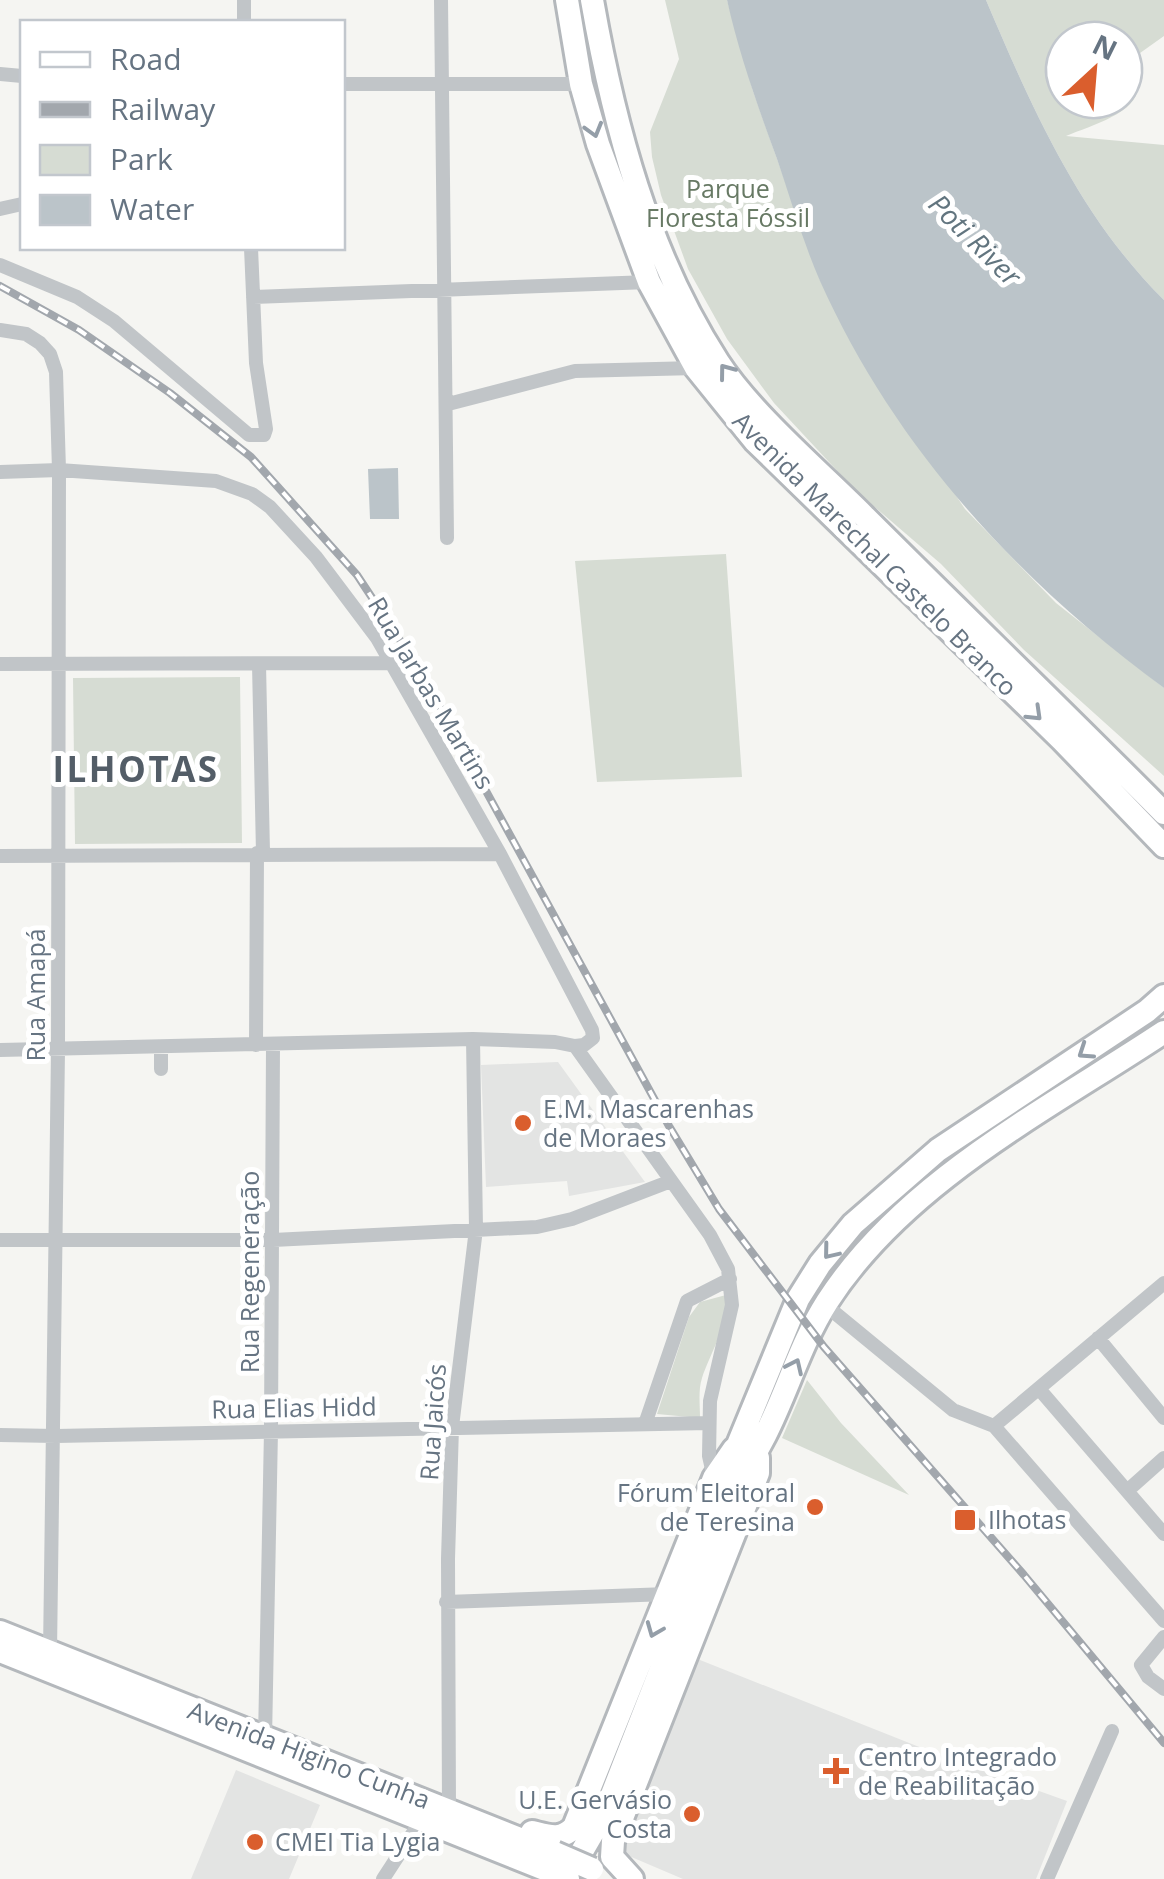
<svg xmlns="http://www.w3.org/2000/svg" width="1164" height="1879" font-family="'Open Sans',sans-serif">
<rect width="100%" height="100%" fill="#f5f5f2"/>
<!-- built -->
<path fill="#e3e4e3" d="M558 1062 645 1182 569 1196 567 1181 486 1187 481 1065Z
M695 1658 947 1758 1067 1801 1036 1879H683L622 1853 621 1846Z
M236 1770 320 1805 289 1879H191Z"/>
<!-- green -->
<path fill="#d6dcd3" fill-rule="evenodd" d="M665 0H727L753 91 820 280 849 337 965 509 1056 603 1164 688V776L1024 650 941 564 855 490 774 403 727 339 688 269 661 195 652 157 650 132 679 59Z
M986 0H1164V36L1126 63C1164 106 1099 122 1066 136L1164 145V300C1079 216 1032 108 986 0ZM1064 40H1124V100H1064Z
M726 554 742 777 597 782 575 561Z
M240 677 242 843 75 844 73 678Z
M726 1295C729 1325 711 1351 702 1378 698 1390 700 1405 700 1418L657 1414 689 1317 700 1302Z
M807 1380 841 1423 909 1495 782 1438Z"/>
<!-- water -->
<path fill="#bbc4c9" d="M727 0H986C1032 108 1079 216 1164 300V688C1018 581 895 448 820 281 803 242 791 200 777 159 758 107 739 54 727 0Z
M398 468 399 519H370L368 469Z"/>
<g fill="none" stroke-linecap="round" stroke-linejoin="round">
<!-- primary casing -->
<g stroke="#b4b8bc" stroke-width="28">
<path id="primary" d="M567 0 581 84 598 144 649 282 696 368 755 441 1062 740 1164 846
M592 0C614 125 648 254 718 362 751 413 819 471 863 515 963 615 1065 713 1164 813
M733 1484C778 1433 790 1360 827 1302 904 1182 1048 1109 1164 1032
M0 1632 555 1853
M0 1651 547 1870
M532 1832C549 1836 561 1841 574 1827L714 1478 734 1449
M566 1879 606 1810 733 1485 737 1447 798 1299 820 1264 853 1224 938 1150 1147 1011 1164 996
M632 1879 612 1857 613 1841 758 1473V1458"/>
</g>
<!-- minor -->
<path stroke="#c1c5c8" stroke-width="14" d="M244 0V22
M441 0 447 538
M0 74 22 76
M342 84H581
M0 209 22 204
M0 265 77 297 114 321 249 435H264L266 429 256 363 251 248
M253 297 649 282
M0 330 26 334 40 343 50 354 56 372 59 470 58 1050 50 1652
M446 399 452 403 575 371 696 368
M0 472 59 470 216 481 252 494 270 507 316 557 377 638 500 854 592 1030 593 1038 584 1045 575 1046
M0 664 389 663
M259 664 263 853
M0 856 500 854
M256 1045 257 853
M0 1050 473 1039 555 1042 575 1046 710 1235 728 1269 732 1305 710 1401 709 1456 714 1478
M161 1069V1047
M0 1240H273L537 1227 572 1219 671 1181
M835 1313 953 1410 994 1426 1164 1621
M1098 1338 1164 1418
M1040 1390 1164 1534
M645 1424 687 1301 730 1279
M994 1426 1164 1283
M0 1435 56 1436 709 1423
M1127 1491 1164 1458
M446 1602 668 1594
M1164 1637 1141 1665 1148 1677 1164 1689
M265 1739 271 1430 273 1045
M449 1811 448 1559 452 1427 476 1229 473 1039
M383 1879 422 1819
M1047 1879 1112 1731"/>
<!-- primary -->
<use href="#primary" stroke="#fff" stroke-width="22"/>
<!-- rail casing -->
<g stroke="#a2a7ad" stroke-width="8">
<path id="rail" d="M0 286 79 330 170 393 251 457 357 575 421 672 669 1126 719 1209 824 1347 1024 1575 1164 1743"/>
</g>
<!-- rail -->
<use href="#rail" stroke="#fff" stroke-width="4" stroke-dasharray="11" stroke-linecap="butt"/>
<!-- primary-bridge casing -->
<g stroke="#b4b8bc" stroke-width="28" stroke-linecap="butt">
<path id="primary-bridge" d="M555 1853 592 1869
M547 1870 568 1879"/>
</g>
<!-- primary-bridge -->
<use href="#primary-bridge" stroke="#fff" stroke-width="22"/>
</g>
<!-- one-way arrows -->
<defs><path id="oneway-chevron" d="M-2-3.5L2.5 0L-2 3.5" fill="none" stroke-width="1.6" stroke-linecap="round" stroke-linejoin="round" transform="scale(2.5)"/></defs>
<g stroke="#949ea8">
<use href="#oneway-chevron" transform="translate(594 130) rotate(74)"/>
<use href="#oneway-chevron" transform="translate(726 371) rotate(-127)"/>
<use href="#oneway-chevron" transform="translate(1035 714) rotate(44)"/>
<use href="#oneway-chevron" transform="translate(1085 1052) rotate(146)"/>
<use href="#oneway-chevron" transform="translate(830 1252) rotate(129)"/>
<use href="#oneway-chevron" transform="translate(795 1366) rotate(-65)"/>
<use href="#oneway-chevron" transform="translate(654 1630) rotate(112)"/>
</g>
<!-- markers -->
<g fill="#da5e2d" stroke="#fff" stroke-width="4">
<circle cx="523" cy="1123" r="10"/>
<circle cx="815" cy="1507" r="10"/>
<rect x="953" y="1508" width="24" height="24" rx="5"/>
<path d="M831 1756h10v10h10v10h-10v10h-10v-10h-10v-10h10z"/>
<circle cx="692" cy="1814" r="10"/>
<circle cx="255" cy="1842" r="10"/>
</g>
<g text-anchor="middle" stroke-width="10" stroke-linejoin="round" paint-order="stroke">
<!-- park labels -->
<g font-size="25" fill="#677964" stroke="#fff">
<text x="728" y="198">Parque<tspan x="728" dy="29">Floresta Fóssil</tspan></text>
</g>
<!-- street labels -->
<g font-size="25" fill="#667482" stroke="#fff">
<text transform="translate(875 554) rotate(45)" y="9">Avenida Marechal Castelo Branco</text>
<text transform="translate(431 693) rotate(59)" y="9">Rua Jarbas Martins</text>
<text transform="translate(36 995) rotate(-90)" y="9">Rua Amapá</text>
<text transform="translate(250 1272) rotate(-90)" y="9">Rua Regeneração</text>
<text transform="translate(294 1408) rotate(-1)" y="9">Rua Elias Hidd</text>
<text transform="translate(433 1422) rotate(-86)" y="9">Rua Jaicós</text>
<text transform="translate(309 1755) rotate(21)" y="9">Avenida Higino Cunha</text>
</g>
<!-- poi labels -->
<g font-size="25" fill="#667482" stroke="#fff" text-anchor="start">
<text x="543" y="1118">E.M. Mascarenhas<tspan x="543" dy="29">de Moraes</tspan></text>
<text x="795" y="1502" text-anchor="end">Fórum Eleitoral<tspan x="795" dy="29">de Teresina</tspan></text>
<text x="988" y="1529">Ilhotas</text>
<text x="858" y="1766">Centro Integrado<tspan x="858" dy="29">de Reabilitação</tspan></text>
<text x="672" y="1809" text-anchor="end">U.E. Gervásio<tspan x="672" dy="29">Costa</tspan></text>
<text x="275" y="1851">CMEI Tia Lygia</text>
</g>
<!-- water labels -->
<g font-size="28" font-style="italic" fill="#62757f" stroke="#fff">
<text transform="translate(975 240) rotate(45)" y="10">Poti River</text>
</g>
<!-- district labels -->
<g font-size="35" font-weight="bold" letter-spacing="2.5" fill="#535d67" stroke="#fff">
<text x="136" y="782">ILHOTAS</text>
</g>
</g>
<!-- legend -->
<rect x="20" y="20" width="325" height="230" fill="#ffffff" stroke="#c2c7cd" stroke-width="2.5"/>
<rect x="40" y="52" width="50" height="15" fill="#ffffff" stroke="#c2c7cd" stroke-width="2.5"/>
<text x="110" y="70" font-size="30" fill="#667482">Road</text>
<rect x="40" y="102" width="50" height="15" fill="#a2a7ad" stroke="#c2c7cd" stroke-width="2.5"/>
<text x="110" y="120" font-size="30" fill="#667482">Railway</text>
<rect x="40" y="145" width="50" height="30" fill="#d6dcd3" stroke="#c2c7cd" stroke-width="2.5"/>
<text x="110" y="170" font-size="30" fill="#667482">Park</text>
<rect x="40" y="195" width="50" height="30" fill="#bbc4c9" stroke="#c2c7cd" stroke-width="2.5"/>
<text x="110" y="220" font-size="30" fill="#667482">Water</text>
<!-- north arrow -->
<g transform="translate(1094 70) rotate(26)"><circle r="48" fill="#ffffff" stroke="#c2c7cd" stroke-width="2.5"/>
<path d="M0-8L18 38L0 25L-18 38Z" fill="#da5e2d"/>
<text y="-15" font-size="28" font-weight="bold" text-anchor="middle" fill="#667482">N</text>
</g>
</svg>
